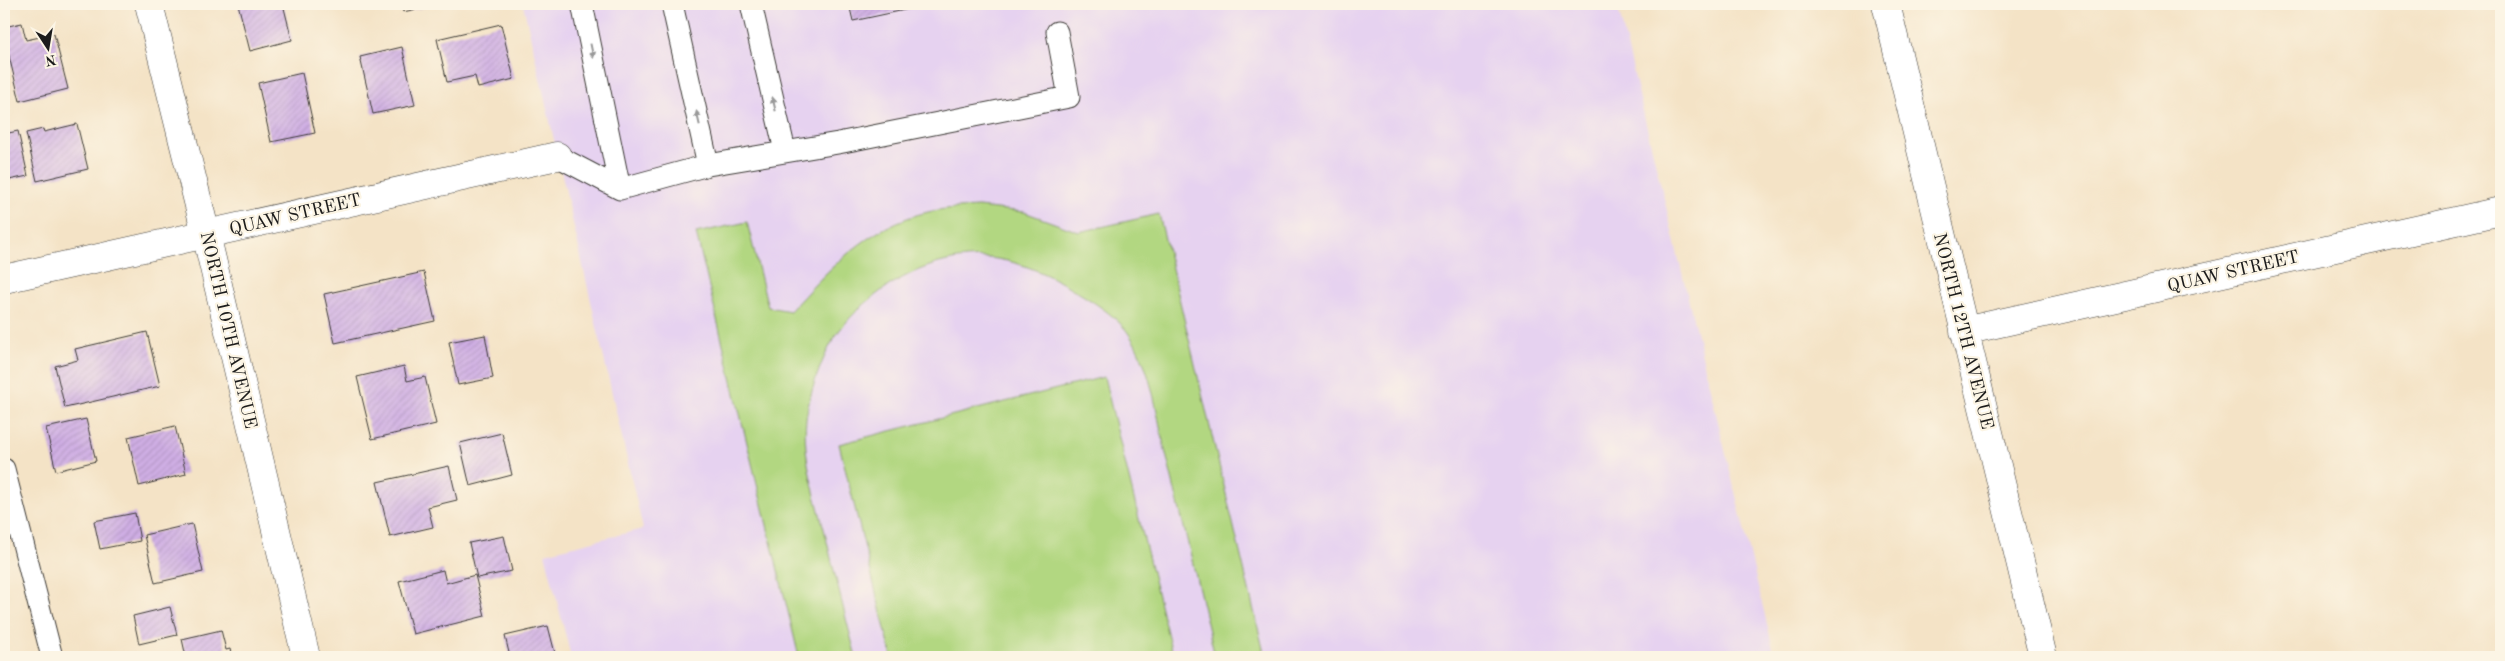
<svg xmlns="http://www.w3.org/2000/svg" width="2505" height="661" font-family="'Old Standard TT',serif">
<defs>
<pattern id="building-hatch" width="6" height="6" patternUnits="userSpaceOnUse" patternTransform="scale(1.25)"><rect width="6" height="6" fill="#cfaee4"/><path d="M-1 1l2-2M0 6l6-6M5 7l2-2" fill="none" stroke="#b195c3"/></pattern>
</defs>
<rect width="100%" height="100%" fill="#fcf5e5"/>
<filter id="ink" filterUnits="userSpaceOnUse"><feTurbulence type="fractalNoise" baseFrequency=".02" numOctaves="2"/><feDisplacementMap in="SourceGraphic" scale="10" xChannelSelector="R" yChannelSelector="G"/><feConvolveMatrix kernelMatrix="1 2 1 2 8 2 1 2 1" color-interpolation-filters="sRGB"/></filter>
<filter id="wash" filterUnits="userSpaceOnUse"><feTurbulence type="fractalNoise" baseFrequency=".0096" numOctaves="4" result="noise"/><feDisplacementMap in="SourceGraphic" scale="20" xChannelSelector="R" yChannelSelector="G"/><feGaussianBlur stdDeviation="1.12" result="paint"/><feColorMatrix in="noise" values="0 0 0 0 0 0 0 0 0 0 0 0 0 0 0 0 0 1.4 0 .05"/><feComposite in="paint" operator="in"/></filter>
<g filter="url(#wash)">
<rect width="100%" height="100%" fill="#f4e3c6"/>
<!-- built -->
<path fill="#e6d2f0" d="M523 4H1617L1775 657H571L545 553 643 529Z"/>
<!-- pitch -->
<path fill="#b2d781" stroke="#677a4e" d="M978 207 1024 212 1079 232 1159 214 1265 657H1215C1199 588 1182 519 1165 450 1156 411 1151 363 1126 330 1113 314 1095 303 1079 293 1052 276 1021 261 989 258 935 253 877 285 843 326 825 347 809 392 806 420 802 456 815 494 824 529 834 572 845 615 856 657H799L696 233 747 222 768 307 790 311C829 269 869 225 928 212 944 208 961 208 978 207Z
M1104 377 1173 657H892L839 444Z"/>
<g id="blocks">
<!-- building -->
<path fill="url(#building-hatch)" d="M238 4H283L292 40 250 51Z
M401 4H435V5L403 12Z
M849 4H928V5L853 21Z
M22 23 26 40 54 34 68 89 20 101 7 48 4 49V27Z
M501 24 514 79 478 88 475 76 447 82 437 39Z
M402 47 415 105 373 114 360 57Z
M302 73 315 133 271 142 258 83Z
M77 124 88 169 37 181 26 133 43 129 44 132Z
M18 131 28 176 4 181V134Z
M424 272 435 321 335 343 324 294Z
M147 332 160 386 65 408 55 366 78 360 75 349Z
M485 335 493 378 458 385 449 342Z
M404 366 407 381 425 377 436 424 372 439 357 377Z
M86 419 96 461 56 471 46 428Z
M175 426 186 474 139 486 128 437Z
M502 433 512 475 470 486 460 443Z
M449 466 457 500 428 507 433 527 390 537 377 482Z
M135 513 140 541 100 549 94 521Z
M192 524 203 572 155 583 144 535Z
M504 536 512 571 477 578 469 543Z
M443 570 446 583 475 575 485 616 413 634 399 581Z
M170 607 177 635 139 644 133 616Z
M548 626 556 657H510L505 636Z
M221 630 226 650 230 649 232 657H186L182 639Z"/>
</g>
</g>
<g filter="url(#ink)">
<use href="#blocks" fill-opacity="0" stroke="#3c3a36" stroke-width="1"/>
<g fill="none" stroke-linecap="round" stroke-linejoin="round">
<!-- service casing -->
<g stroke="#3c3a36" stroke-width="23">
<path id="service" d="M582 4 620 189
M672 4 708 165
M751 4 785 151
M557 156 620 189 708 165 838 143 1069 97 1057 32
M4 469 52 657"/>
</g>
<!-- minor casing -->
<g stroke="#3c3a36" stroke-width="29">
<path id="minor" d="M149 4 206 234 306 657
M1886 4 2043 657
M4 279 557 156
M1964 331 2501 211"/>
</g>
<!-- service -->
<use href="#service" stroke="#fff" stroke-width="21"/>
<!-- minor -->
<use href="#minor" stroke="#fff" stroke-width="28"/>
</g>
<!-- one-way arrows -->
<defs><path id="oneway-solid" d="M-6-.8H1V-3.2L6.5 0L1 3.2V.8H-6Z" transform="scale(1.25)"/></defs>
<g fill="#999">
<use href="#oneway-solid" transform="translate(592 51) rotate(78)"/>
<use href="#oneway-solid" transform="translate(774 104) rotate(-103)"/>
<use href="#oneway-solid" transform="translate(698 118) rotate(-103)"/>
</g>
</g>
<g text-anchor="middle" stroke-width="4.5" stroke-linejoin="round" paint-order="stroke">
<!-- street labels -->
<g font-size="18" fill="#1c1c1c" stroke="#fcf5e5">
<text transform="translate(295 214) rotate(-13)" y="6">QUAW STREET</text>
<text transform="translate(2233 271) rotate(-13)" y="6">QUAW STREET</text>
<text transform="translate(229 330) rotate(77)" y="6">NORTH 10TH AVENUE</text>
<text transform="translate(1964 331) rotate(76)" y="6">NORTH 12TH AVENUE</text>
</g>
</g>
<!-- margin -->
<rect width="2505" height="661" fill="none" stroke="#fcf5e5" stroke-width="20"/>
<!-- north arrow -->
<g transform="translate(48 48) rotate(168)" stroke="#fcf5e5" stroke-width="4" paint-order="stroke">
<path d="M0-4L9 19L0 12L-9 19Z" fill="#1c1c1c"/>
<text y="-8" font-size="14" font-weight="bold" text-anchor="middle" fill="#1c1c1c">N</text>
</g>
</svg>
